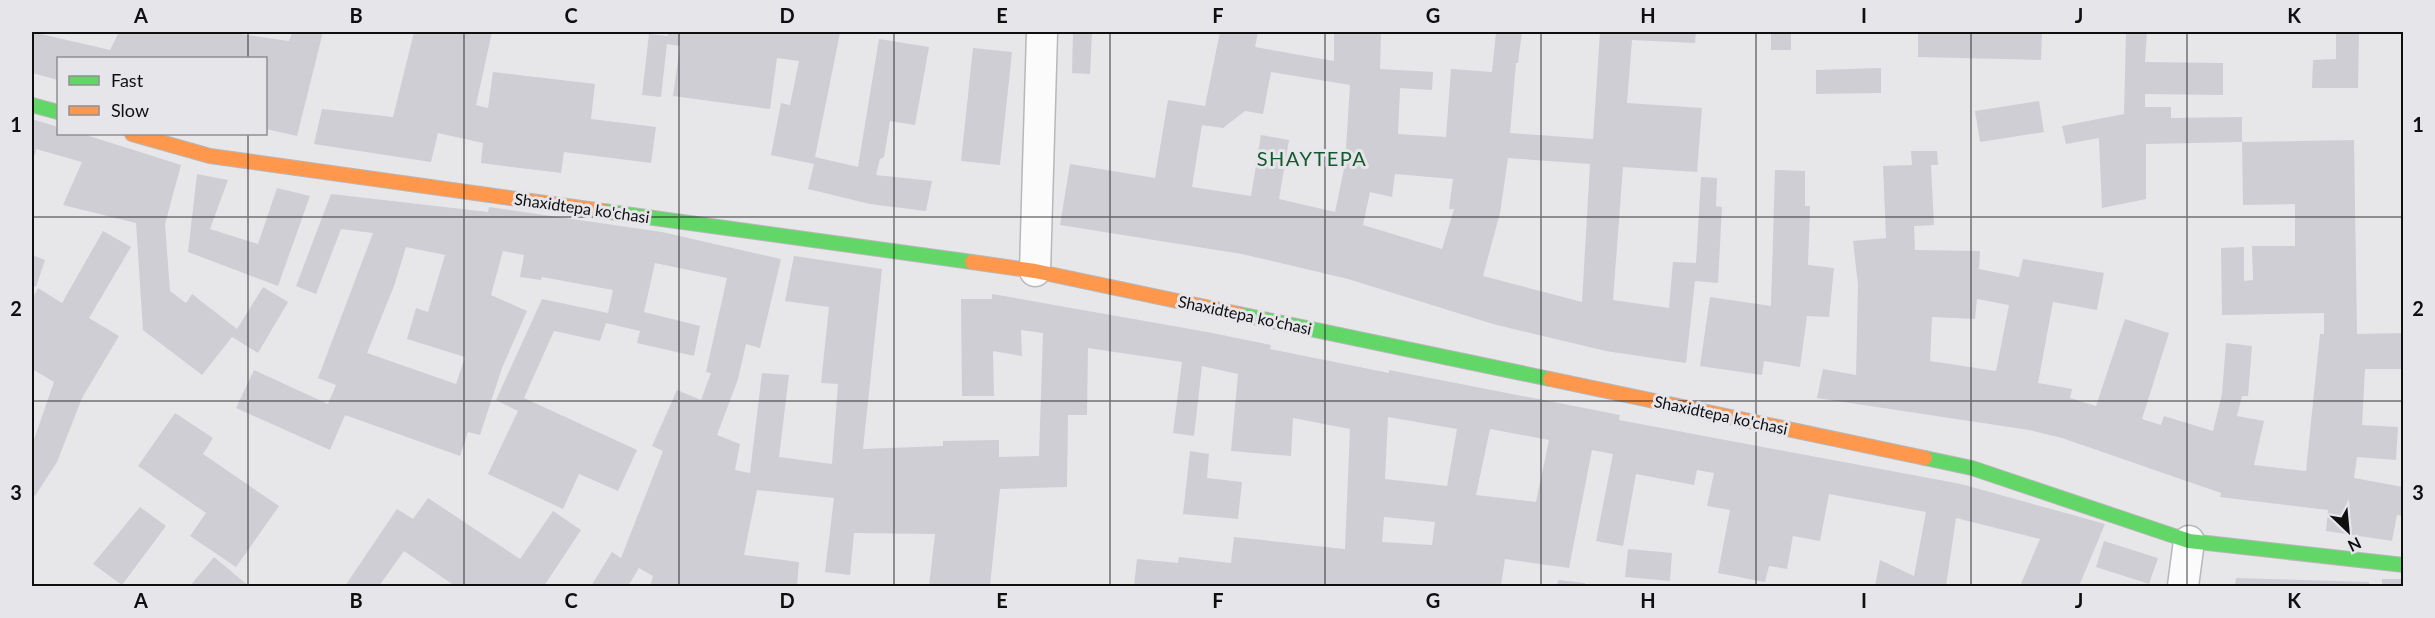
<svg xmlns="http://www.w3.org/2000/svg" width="2435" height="618" font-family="Lato,sans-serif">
<rect width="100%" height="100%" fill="#e7e6e9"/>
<!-- building -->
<path fill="#d0ced5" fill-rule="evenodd" d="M32 32 110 50 119 32H226L289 41 292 32H323L297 136 266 129V58H58V80L32 73Z
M414 32H492L476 105 488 108 493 72 595 84 591 119 656 127 651 163 564 152 561 173 481 163 483 143 438 133 431 162 314 144 322 109 393 117Z
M668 32 840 33 815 157 858 167 879 39 929 47 915 125 890 121 884 157 880 159 876 175 932 181 926 211 870 204 808 189 814 164 771 155 781 103 790 105 799 61 777 58 770 109 673 96 680 46 667 44 661 97 642 95 649 34 668 36Z
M1073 32H1092L1090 74 1072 73Z
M1220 32H1258L1255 47 1334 61V32H1381L1380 69 1433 72 1432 90 1400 88 1398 134 1446 137 1451 69 1492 72 1496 32H1522L1518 63H1516L1510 133 1593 139 1600 32H1696L1695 43 1632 40 1627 103 1702 108 1697 172 1623 167 1613 300 1669 308 1673 262 1696 263 1701 177 1717 178 1716 206 1722 207 1718 283 1695 281 1686 363 1606 351 1493 324 1348 279 1242 254 1060 225 1070 164 1155 178 1168 100 1205 106ZM1271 72 1350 85 1345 164 1335 212 1279 199 1289 140 1261 135 1251 196 1192 187 1202 125 1223 128 1245 111 1263 114ZM1508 158 1590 164 1582 302 1483 276 1500 213ZM1395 174 1453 179 1449 209H1454L1442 249 1363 225 1370 192 1392 197Z
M1771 32H1791V50H1771Z
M1918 32H2042L2041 60 1918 57Z
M2126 32H2147L2145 62 2223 63V95L2145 94V107H2171V118L2242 117V142L2146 144V199L2102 208 2099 138 2066 144 2062 126 2124 114Z
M2336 32H2359L2358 88H2312L2313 60 2336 59Z
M973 48 1012 52 1000 165 961 161Z
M1881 68V93L1816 94V70Z
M2039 101 2044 132 1980 142 1975 111Z
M32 119 58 127V134H83L181 165 165 224 170 291 186 303 192 294 237 329 263 287 288 302 258 353 232 337 202 375 143 330 136 223 63 205 82 162 36 149 35 155 32 154Z
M2354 140 2357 334 2403 333V369H2365L2362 425 2398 427 2396 460 2357 457 2354 478 2403 487V516L2397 515 2392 541 2326 531 2328 510 2220 497 2221 493 2062 438 2029 430 1817 398 1823 369 1856 375 1858 285 1853 241 1886 238 1883 166 1912 165 1911 151H1937L1938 165H1931L1934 225 1914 226 1915 250 1980 251 1979 269 2019 277 2023 259 2104 273 2097 310 2053 302 2038 383 2072 389 2070 398 2096 406 2125 319 2169 333 2142 419 2161 425 2164 416 2213 431 2222 394 2226 343 2252 346 2248 396H2242L2237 416 2264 421 2254 465 2306 471 2320 334H2324V313L2222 315 2221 248 2244 247V281L2253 280 2252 246H2295V204L2243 205 2242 142ZM1977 299 2009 305 1996 371 1930 361 1932 317 1975 319Z
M1775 170 1805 171V206H1810L1808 265 1834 268 1829 317 1807 316 1800 367 1764 361 1762 375 1700 366 1710 297 1771 306Z
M197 174 228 180 210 229 258 244 277 188 310 196 278 286 188 252Z
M331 194 488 212 489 207 662 232 781 259 760 348 746 344 738 379 717 435 740 444 735 470 750 473 762 373 789 375 779 457 832 464 838 384 821 383 829 307 785 301 794 256 882 269 863 449 943 446V441L999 440V457L1039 456 1043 333 1021 330 1022 356 993 351 994 396H962L961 299H992V294L1207 332 1271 345 1270 349 1389 373V370L1620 415 1619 420 1961 484 2105 524 2079 586H2020L2040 539 1956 518 1946 586H1875L1880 560 1914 576 1926 512 1829 494 1820 541 1793 536 1787 569 1769 566 1765 582 1718 573 1730 510 1707 506 1714 473 1697 470 1694 485 1636 474 1623 546 1596 541 1613 454 1592 450 1569 568 1505 559 1501 585 1491 584V586H1134L1137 559 1178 563 1179 557 1231 563 1234 537 1345 549 1350 429 1293 418 1291 456 1231 451 1238 374 1202 366 1194 436 1173 433 1182 362 1088 348 1087 415H1068L1067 487 1000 489 990 586H929L935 534 854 533 850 575 825 572 834 498 757 490 744 555 799 562 797 586H650L653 576 639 568 628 586H591L612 552 621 558 663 451 652 446 677 390 701 400 711 373 706 372 727 278 655 263 644 312 700 326 694 356 637 343 640 331 606 323 600 341 554 331 524 398 637 450 618 491 579 474 563 509 488 474 518 411 496 400 542 299 608 313 613 290 542 277 541 280 520 277 524 255 503 251 491 295 527 311 502 368 480 435 468 432 460 456 345 415 330 450 236 408 254 370 328 404 336 385 318 378 373 233 341 229 316 294 296 286ZM406 247 445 255 428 312 416 308 407 339 465 357 456 384 367 353 394 286ZM1388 417 1457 429 1447 486 1385 479ZM1490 429 1549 440 1536 502 1476 495ZM1384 517 1435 522 1432 545 1382 542Z
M103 231 131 247 89 318 119 336 82 398 57 462 35 496 32 494V445L54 382 32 369V299L38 288 62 303Z
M32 255 45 260 36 287 32 285Z
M175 413 213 438 203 454 279 506 236 567 190 536 206 513 138 466Z
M1190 451 1209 454 1207 478 1242 482 1238 519 1183 514Z
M428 498 520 559 553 511 581 530 544 586H455L404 551 379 586H345L397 509 413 519Z
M140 507 166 526 122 585 93 564Z
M2104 541 2158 558 2149 584 2096 567Z
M1628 549 1672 553 1670 581 1625 577Z
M214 557 244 582 250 586H190Z
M2236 578 2369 582V586H2235Z
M2382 579H2403V586H2382Z
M1558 580 1585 583V586H1557Z"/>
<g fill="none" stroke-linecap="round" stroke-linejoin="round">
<!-- street casing -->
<g stroke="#b8b7b9" stroke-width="33">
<path id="street" d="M1035 271 1042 32
M2183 586 2189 541"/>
</g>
<!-- fast casing -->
<g stroke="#b8b7b9" stroke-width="16">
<path id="fast" d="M32 105 58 112
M603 211 972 262
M1239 314 1550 379
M1925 458 1972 468 2189 541 2404 565"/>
</g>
<!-- slow casing -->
<g stroke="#b8b7b9" stroke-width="16">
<path id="slow" d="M132 134 210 156 603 211
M972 262 1035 271 1239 314
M1550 379 1925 458"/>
</g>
<!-- street -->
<use href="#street" stroke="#fbfbfc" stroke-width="30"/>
<!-- fast -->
<use href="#fast" stroke="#63d668" stroke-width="14"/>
<!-- slow -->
<use href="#slow" stroke="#ff974d" stroke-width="14"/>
</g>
<!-- grid -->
<path fill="none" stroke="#0f0f10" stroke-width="1.5" stroke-opacity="0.55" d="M248 32V58M464 32V586M679 32V586M894 32V586M1110 32V586M1325 32V586M1541 32V586M1756 32V586M1971 32V586M2187 32V586M248 134V586M32 217H2404M32 401H2404"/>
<g text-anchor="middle" stroke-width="6" stroke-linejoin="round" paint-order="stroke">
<!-- street labels -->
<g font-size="16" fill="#0f0f10" stroke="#e6e5ea">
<text transform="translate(582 208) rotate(8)" y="6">Shaxidtepa ko'chasi</text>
<text transform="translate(1245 315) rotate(12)" y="6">Shaxidtepa ko'chasi</text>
<text transform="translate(1721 415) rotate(12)" y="6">Shaxidtepa ko'chasi</text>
</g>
<!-- quarter labels -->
<g font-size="20" letter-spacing="1.5" fill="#135a2e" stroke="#e6e5ea">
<text x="1312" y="166">SHAYTEPA</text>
</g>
</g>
<!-- border -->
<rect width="2435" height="618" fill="none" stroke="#e6e5ea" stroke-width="66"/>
<!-- legend -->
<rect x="57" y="57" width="210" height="78" fill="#e6e5ea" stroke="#908f93" stroke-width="1.5"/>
<rect x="69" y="76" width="30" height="9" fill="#63d668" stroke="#908f93" stroke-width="1.5"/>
<text x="111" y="87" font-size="18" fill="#0f0f10">Fast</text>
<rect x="69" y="106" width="30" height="9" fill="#ff974d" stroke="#908f93" stroke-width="1.5"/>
<text x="111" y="117" font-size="18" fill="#0f0f10">Slow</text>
<!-- north arrow -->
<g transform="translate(2348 531) rotate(154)" stroke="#e6e5ea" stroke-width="4.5" paint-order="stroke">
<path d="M0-4.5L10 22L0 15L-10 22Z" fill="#0f0f10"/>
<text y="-9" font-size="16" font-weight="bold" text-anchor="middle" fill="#0f0f10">N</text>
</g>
<rect x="33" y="33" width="2369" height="552" fill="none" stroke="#0f0f10" stroke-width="2"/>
<g font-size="20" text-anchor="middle" font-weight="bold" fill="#0f0f10">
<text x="141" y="23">A</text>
<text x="356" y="23">B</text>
<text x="571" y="23">C</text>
<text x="787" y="23">D</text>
<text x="1002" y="23">E</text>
<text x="1218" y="23">F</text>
<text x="1433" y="23">G</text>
<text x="1648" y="23">H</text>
<text x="1864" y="23">I</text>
<text x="2079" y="23">J</text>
<text x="2294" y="23">K</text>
<text x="16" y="132">1</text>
<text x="2418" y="132">1</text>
<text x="16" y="316">2</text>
<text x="2418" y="316">2</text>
<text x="16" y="500">3</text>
<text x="2418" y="500">3</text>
<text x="141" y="608">A</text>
<text x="356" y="608">B</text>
<text x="571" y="608">C</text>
<text x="787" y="608">D</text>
<text x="1002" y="608">E</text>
<text x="1218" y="608">F</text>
<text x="1433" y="608">G</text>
<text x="1648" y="608">H</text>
<text x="1864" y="608">I</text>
<text x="2079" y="608">J</text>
<text x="2294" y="608">K</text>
</g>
</svg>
